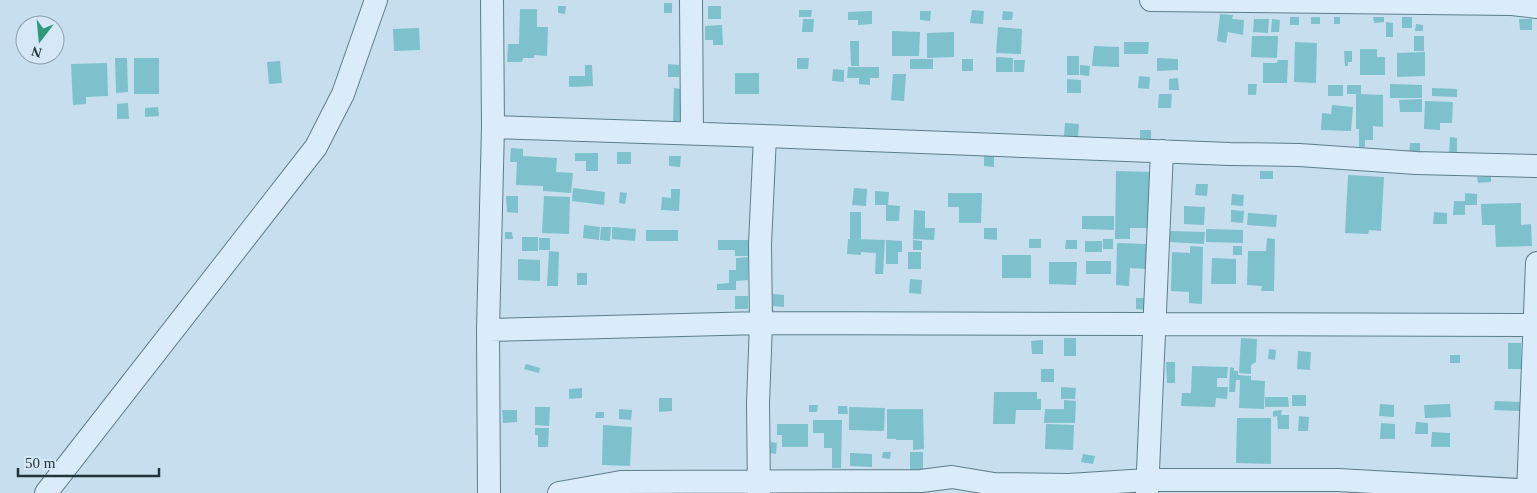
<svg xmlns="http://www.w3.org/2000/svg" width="1537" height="493" font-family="Georgia,serif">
<rect width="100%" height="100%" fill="#c7deee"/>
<!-- building -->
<path fill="#7dc1cc" d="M664 3H672V13H664Z
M558 6H566L565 14 558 13Z
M708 6H721V19H708Z
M520 9H537V27H548L547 56 534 55V58H523L522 62H507L508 44H519Z
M799 10H812L811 17H799Z
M972 10 984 11 983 24 970 23Z
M872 11V24L858 25V20H848V12Z
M920 11H931L930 21 920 20Z
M1003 11 1013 12 1012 20H1002Z
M1220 14 1233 15 1232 19 1244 20 1243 35 1228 32 1226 43 1217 41Z
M1290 17H1299V25H1290Z
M1311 17H1320V24H1311Z
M1334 17H1340V24H1334Z
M1373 17H1384V22L1374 23Z
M1402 17H1412V28H1402Z
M803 19H814L813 32H802Z
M1254 19H1269L1268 33 1253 32Z
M1272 19 1280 20 1279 32H1271Z
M1519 19H1532V30H1520Z
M1386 22 1393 23V37H1386Z
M1416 24 1423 25V31H1415Z
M722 25 723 45H713V40H705V26Z
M998 27 1022 29 1021 54 996 53Z
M419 28 420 50 394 51 393 29Z
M892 31 920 32 919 56H892Z
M954 32V57L927 58V33Z
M1252 36H1278L1277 58 1251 57Z
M1414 36H1424V51H1414Z
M850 41H859V66H851Z
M1124 42H1149L1148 54H1124Z
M1295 42 1317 43 1316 83 1294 82Z
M1094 46 1119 47V67L1092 66Z
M1360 49H1377V57H1385V75H1360Z
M1344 51H1352V62H1348V66H1345Z
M1425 52V76L1397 77V53Z
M1067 56H1079V75H1067Z
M996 57 1013 58V72H996Z
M115 58H127L128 92 116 93Z
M134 58H159V94H134Z
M797 58H809L808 69H797Z
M1157 58 1178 59V70L1157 71Z
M910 59H933V69H910Z
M962 59H973V71H962Z
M1014 60H1025L1024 72H1014Z
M1278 60H1288L1287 83H1263V63H1277Z
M280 61 282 83 269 84 267 62Z
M107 63 108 96 86 97V104L73 105 71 64Z
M668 64 679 65V77H668Z
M585 65H592L593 86 569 87V76H585Z
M1080 65 1090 66 1089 76 1080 75Z
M848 67H879V78H870V85L859 84V78H847Z
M833 69 844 70V82L832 81Z
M735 73H759V94H735Z
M893 74H906L904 101 891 100Z
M1139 76 1150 77 1149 89 1138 88Z
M1178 78 1179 90H1169V79Z
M1067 79 1081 80V93H1067Z
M1248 84H1257L1256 95H1248Z
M1390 84 1422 85V98H1390Z
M1328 85H1343V96H1328Z
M1347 85H1361V94L1383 95V127L1373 126V140H1365V147H1359V129H1356V94H1347Z
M674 88 681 89 680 123H673Z
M1432 88 1457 89V97L1432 96Z
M1159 94H1172L1171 108H1158Z
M1422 99V112H1400L1399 100Z
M1425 101 1453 102 1452 123H1440V130L1424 129Z
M128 103 129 119H117V104Z
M1332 105 1353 107 1351 131 1321 130 1322 113 1331 114Z
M158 107 159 116 145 117V108Z
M1065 123 1079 124 1078 137 1064 136Z
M1140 130H1151V142H1140Z
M1450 137 1457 138V154H1449Z
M1410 143H1420V156L1409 155Z
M511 148 523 149V156L557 158 556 172 573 173 571 193 543 191V186L516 185 517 162H510Z
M617 152H631V164H617Z
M575 153H598V171H586V161H575Z
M669 156H681L680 167 669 166Z
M984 156H994V167L984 166Z
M1116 171 1152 172 1151 228H1130V239H1115Z
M1260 171H1273V179H1260Z
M1348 175 1384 177 1381 231 1369 230 1368 234 1345 233Z
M1477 177H1491V182L1478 183Z
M1196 184H1208L1207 196 1195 195Z
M573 188 605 192 604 205 572 201Z
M854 188 867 189 866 206 852 205Z
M671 189H680L679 211 661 210 662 197 671 198Z
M875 191 889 192 888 205 900 206 899 221H886V205H875Z
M620 192 627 193 625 204 619 203Z
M948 193H982L981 223H959V207H948Z
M1465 193 1477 194V205H1465V215H1453L1454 201H1465Z
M1232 194 1244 195 1243 206 1231 205Z
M506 196H518V213L507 212Z
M544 196 570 197 569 234 542 233Z
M1521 203V225L1531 224 1532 246 1496 247 1495 225H1482L1481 204Z
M1184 206 1205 207 1204 225 1184 224Z
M914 210 925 211V228H935L934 240 913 239Z
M1231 210 1244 211 1243 223 1231 222Z
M850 212H861V239H854L885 240 883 274H875L876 253 861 252V255L847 254 848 239H850Z
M1434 212 1447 213V224H1433Z
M1248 213 1277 215 1276 227 1247 225Z
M1082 216H1114V230L1082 229Z
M584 225 600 227 599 240 583 238Z
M601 227H611L610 241 600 240Z
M612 227 636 229 635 241 612 239Z
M984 228H997V240L984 239Z
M1206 229 1243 230V243L1206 242Z
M646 230H678V241H646Z
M1169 231 1205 232 1204 244 1169 242Z
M505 232H512L513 239H505Z
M522 237H538V251H522Z
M539 238H550V250H539Z
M1267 238 1275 239 1274 291H1261L1262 286 1247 285 1248 251H1266Z
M1029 239H1041V248H1029Z
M1103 239H1113V249H1103Z
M718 240H749V256H735V250H718Z
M886 240 902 241V252H898V264H886Z
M913 240 922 241V250H913Z
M1066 240H1077V249H1065Z
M1085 241H1102V252H1085Z
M1117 243 1147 244 1146 269 1130 268 1129 286 1116 285Z
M1190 246 1203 247 1202 304 1189 303V292L1171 291 1172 252 1190 253Z
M1233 246H1242V255H1233Z
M549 251 559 252 558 286H547Z
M908 252H921V269H908Z
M1002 255H1031V278H1002Z
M748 257V280L736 281V290H717V284L729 283V270H736V258Z
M1212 258 1236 259V284H1211Z
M518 259 540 260V281L518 280Z
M1086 261H1111V274H1086Z
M1049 262H1077L1076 285 1049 284Z
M577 273H587V285H577Z
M910 279 922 280 921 294 909 293Z
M773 294 784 295V307L773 306Z
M735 296H748V309H735Z
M1136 298H1148V310L1136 309Z
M1064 338H1076V356H1064Z
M1241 338 1257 339 1256 362 1251 365V374L1239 373Z
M1043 340V354H1032L1031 341Z
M1508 343H1521V369H1508Z
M1269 349 1276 350 1275 360 1268 359Z
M1298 351 1311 352 1310 370 1297 369Z
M1450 355H1460V363H1450Z
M1166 362H1175V383H1167Z
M526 364 540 368 539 373 524 369Z
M1192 366 1228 367 1227 378H1217V387H1228L1227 399 1216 398 1215 407 1181 406 1182 393H1191Z
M1230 367 1234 368V371H1238V375L1251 376V380L1265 381 1264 409 1239 408 1240 380H1236L1235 392H1229Z
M1041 369H1054V382H1041Z
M1061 387 1076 388 1075 399H1061Z
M582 388V398L569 399V389Z
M994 392H1037V399H1041V410H999H1016L1015 424H993Z
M1292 395H1306V406H1292Z
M1265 397H1288L1289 407H1265Z
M659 398H672V411L659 412Z
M1064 400 1076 401 1075 423H1044L1045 409H1064Z
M1495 401 1520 402V411L1494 410Z
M1380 404 1394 405V417L1379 416Z
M1450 404 1451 417 1425 418 1424 405Z
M809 405H818L817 412H809Z
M838 406H847L848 414H838Z
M535 407H550L549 426 535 425Z
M849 407 885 408 884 431 849 430Z
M619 409 632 410 631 420 619 419Z
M887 409H923L924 449 913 450V440H896V439H887Z
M502 410H517V422L503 423Z
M1282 410 1281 415H1289V429H1278L1277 416 1273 417V411Z
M596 412H604V418H595Z
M1299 416 1309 417 1308 431H1298Z
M1237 418H1271V464L1236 463Z
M813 420H842L841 468H832V448H824V433H813Z
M1416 422 1428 423V434H1415Z
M1381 423 1395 424V439H1380Z
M777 424H808V447H782V435H777Z
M1046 424 1074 425 1073 450 1045 449Z
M603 425 632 427 630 466 602 465Z
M535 428H549L548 447H538V435H535Z
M1432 432 1450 433V447H1431Z
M771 442 777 443 776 454 770 453Z
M883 452H891L890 459 882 458Z
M910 452H923V476H910Z
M850 453 872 454V467L850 466Z
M1083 454 1095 456 1093 464 1081 462Z"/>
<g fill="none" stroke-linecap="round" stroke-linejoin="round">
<!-- street casing -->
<g stroke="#5c7e8a" stroke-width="24">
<path id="street" d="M691 0 692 133
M1151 0 1512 4 1537 7
M493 127 765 136 1230 154 1299 155 1416 163 1537 166
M488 330 761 323 1537 325
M46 493 316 147 343 94 376 0
M489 493 488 330 493 127 492 0
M559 493 621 482 921 481 952 477 994 484 1069 485 1147 480H1338L1537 491
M759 493 758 403 761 323 760 244 765 136
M1147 493 1162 151
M1528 493 1537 263"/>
</g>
<!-- street -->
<use href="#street" stroke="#daecf9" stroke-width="22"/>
</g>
<!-- north arrow -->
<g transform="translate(40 40) rotate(196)"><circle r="24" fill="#d6e8f6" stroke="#8da0ab"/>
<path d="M0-4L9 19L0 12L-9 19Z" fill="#2c997a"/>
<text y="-8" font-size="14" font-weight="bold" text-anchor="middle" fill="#20353a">N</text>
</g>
<!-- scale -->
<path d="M18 468v8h141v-8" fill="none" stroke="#20353a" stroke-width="2.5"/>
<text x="25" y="468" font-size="15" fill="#20353a" stroke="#d6e8f6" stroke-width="4" paint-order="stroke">50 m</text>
</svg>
